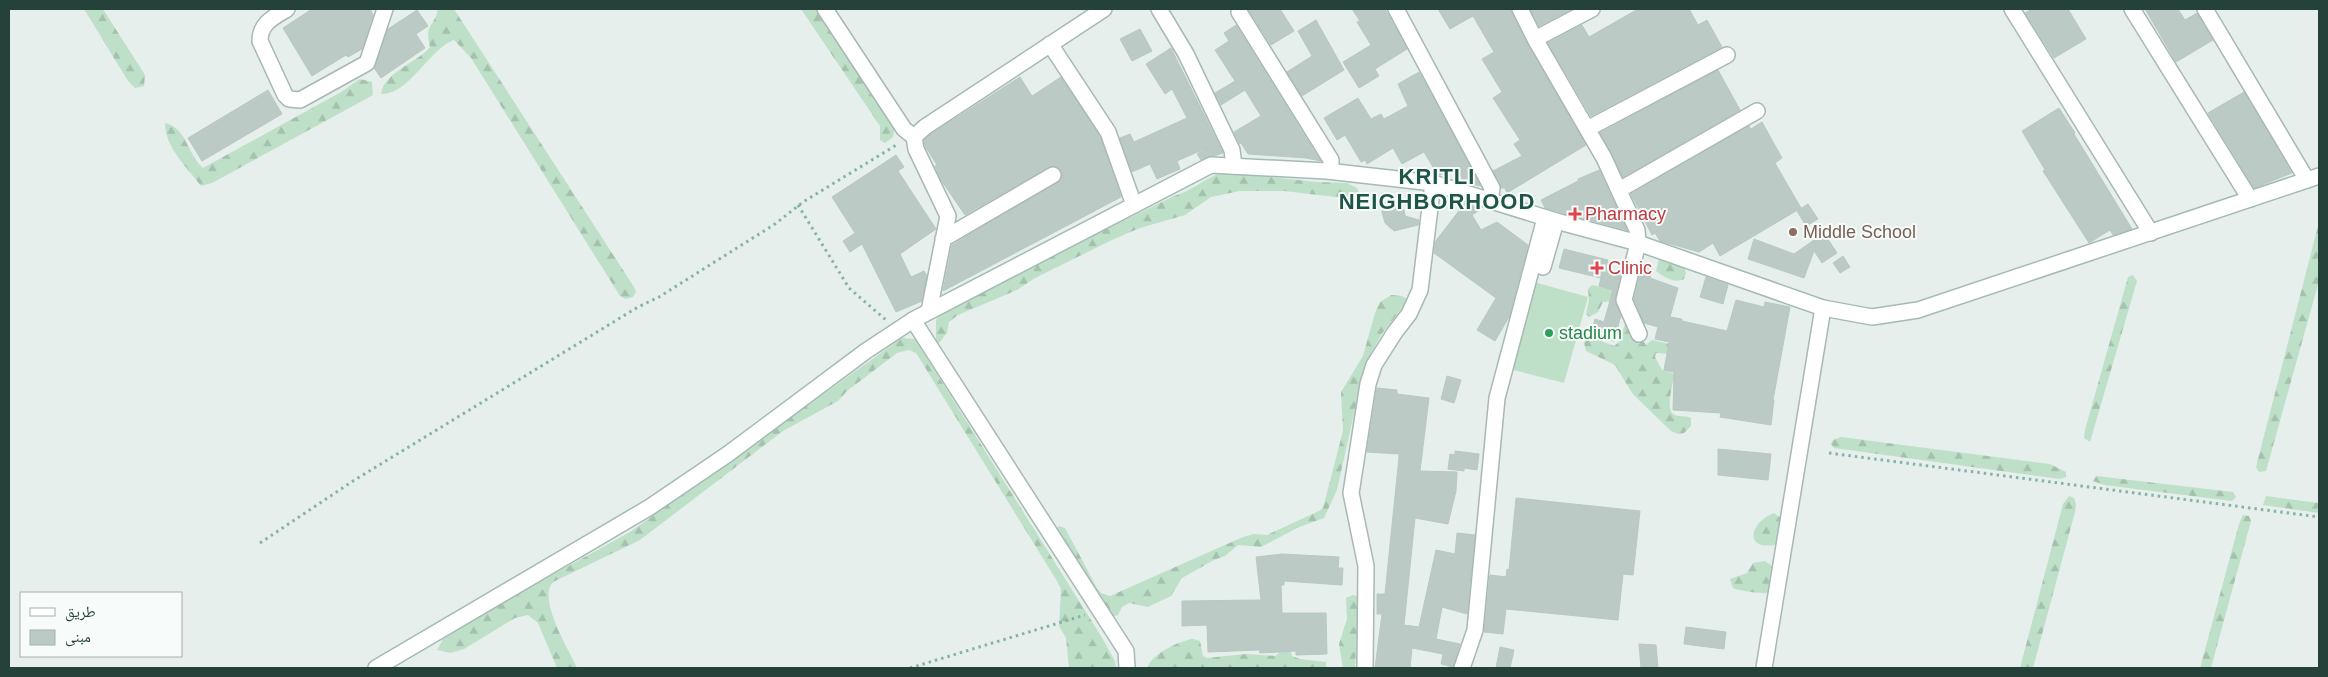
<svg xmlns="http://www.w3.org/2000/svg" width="2328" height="677" font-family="Arial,'Noto Naskh Arabic',sans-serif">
<defs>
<pattern id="forest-firs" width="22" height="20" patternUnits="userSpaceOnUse" patternTransform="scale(1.25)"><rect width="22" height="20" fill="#bfe0c8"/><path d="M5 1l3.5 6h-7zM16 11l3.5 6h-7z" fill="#a4c1ad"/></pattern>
</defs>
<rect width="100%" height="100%" fill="#e6efeb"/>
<!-- forest -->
<path fill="url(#forest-firs)" d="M84 9H103L145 75 144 86 135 88 128 81Z
M438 9H454L634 287 636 292 633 297 626 299 620 296 471 58 454 40C430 48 408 96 381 94 384 72 417 63 430 47 424 23 435 27 438 9Z
M801 9H818L895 126 893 137 885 143 880 140V126Z
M360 79 372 82 373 95 212 183 201 186C187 167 165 148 165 123 187 128 186 152 203 168L341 92Z
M1222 172 1317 182 1347 183 1357 188 1359 194 1353 199 1284 191H1240L1211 197 1185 215 1140 228 1114 239 1035 278 1017 290 958 315 949 322 947 333 939 343 936 340V320L944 309 1174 196C1191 191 1205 179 1222 172Z
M2319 222V281L2266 471 2259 472 2256 467Z
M1659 259 1684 267 1686 273 1684 279C1674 284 1664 277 1656 271Z
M2133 275 2137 281 2090 442 2084 438 2085 430 2128 277Z
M1592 285 1615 290 1616 295 1614 301 1603 302 1598 312 1589 317 1586 314 1589 300 1588 289Z
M1391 295 1402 296 1408 300 1381 335 1365 364 1337 490 1324 518 1299 527 1261 547 1238 545 1225 556 1214 560 1182 578 1171 596 1148 607 1129 603 1122 607 1118 615 1112 617 1065 543 1055 531 1059 526 1065 528 1097 588 1101 593 1110 596 1243 537 1254 534 1267 535 1319 511 1323 508 1343 431 1341 392 1363 356 1375 313 1380 302Z
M1630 323 1646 345 1652 340 1670 344 1669 354 1656 353 1655 357 1662 370 1679 375 1680 382 1673 381C1672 389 1665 412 1675 415 1680 417 1685 415 1691 418V426L1684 433 1678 434 1671 431 1642 403 1632 393 1615 365 1586 351 1584 343 1587 338 1591 337 1614 346 1619 342 1625 324Z
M902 338 915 339 1101 636 1115 661 1116 668H1069L1066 638 1059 626 1061 589 1057 581 916 353 909 350 897 353 847 391 838 401 783 431 640 540 553 582C537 599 569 650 577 668H557L538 623 528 615 515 618 464 649 451 653 437 650 443 639 501 603 630 532Z
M1841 437 2050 464 2066 472V477L2060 479 1834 448 1831 444 1833 440Z
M2096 476 2233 492 2236 497 2232 501 2104 485 2093 481Z
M2069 496 2074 498 2076 504 2075 512 2033 668H2020L2063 504Z
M2266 496 2319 503V513L2263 505Z
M1774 513 1782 519 1780 538 1775 545C1743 550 1750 522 1774 513Z
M2243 515 2249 516 2251 521 2211 668H2200L2239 524Z
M1765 561 1772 566 1775 573 1770 593C1763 594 1739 591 1733 588L1730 579 1747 573 1753 563Z
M1353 595 1359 597 1355 668H1343L1339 644 1347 619 1346 598Z
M1193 639 1200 641 1203 656 1207 658 1246 654 1276 656 1283 647 1290 649 1292 656 1300 659 1326 662V667L1148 668C1149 655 1181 640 1193 639Z"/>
<!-- pitch -->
<path fill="#bfe0c8" d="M1534 282 1588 297 1564 383 1510 369Z"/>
<!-- building -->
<path fill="#bbcac4" stroke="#b8c9c2" d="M312 9H370L373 15 362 49 348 57 346 55 312 76 283 28Z
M1248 9H1280L1294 31 1271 45Z
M1352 9H1385L1407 49 1375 69 1379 76 1359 88 1343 62 1371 45 1357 22 1360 21Z
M1438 9H1511L1527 43 1586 145 1507 193 1505 188H1501L1493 171 1522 156 1514 144 1520 140 1493 98 1502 92 1482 59 1494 52 1473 16 1450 29Z
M1530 9H1572L1539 26Z
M1638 9H1689L1698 25 1707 20 1722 47 1591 116 1548 43 1582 25 1589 37Z
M2032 9H2068L2086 39 2054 58 2025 13Z
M2145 9H2178L2185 20 2197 13 2213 40 2176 62Z
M417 10 428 26 416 34 425 48 381 78 374 68 388 29Z
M1316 20 1344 70 1302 96 1287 72 1312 56 1298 31Z
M1236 25 1316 154 1321 161 1306 158 1248 154 1241 143 1240 144 1234 132 1261 116 1245 90 1221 105 1215 93 1235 81 1215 50 1229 41 1224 33Z
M1140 29 1152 51 1132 61 1120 39Z
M1171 48 1223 153 1201 160 1197 154 1209 147 1177 161 1180 169 1157 179 1150 164 1132 172 1120 138 1130 134 1134 142 1187 118 1172 89 1165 94 1146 64Z
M1718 70 1740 110 1623 177 1600 133Z
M1419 72 1481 186 1464 183 1456 167 1440 175 1437 174 1424 152 1402 164 1393 148 1367 164 1365 160 1361 162 1345 135 1337 140 1324 118 1358 98 1371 119 1381 114 1384 119 1408 106 1398 84Z
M1020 77 1032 96 1061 77 1100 136 1121 197 943 291 952 245 1061 179 1062 174 1058 167H1049L965 215 941 180 935 166 937 165 925 146 924 140 931 134Z
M268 90 282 114 202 161 188 138Z
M2244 92 2292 173 2254 188 2208 113Z
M2059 108 2075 133 2074 134 2132 229 2113 235 2110 230 2089 243 2043 171 2045 170 2022 131Z
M1762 122 1782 158 1775 163 1801 208 1720 256 1713 243 1699 252 1660 241 1655 233 1652 235 1631 194 1749 126 1751 129Z
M896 155 904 167 898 171 936 229 900 254 911 277 924 271 927 276 922 301 896 312 862 244 850 252 843 241 855 233 832 197Z
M1599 170 1627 230 1545 208 1541 200 1578 181V179Z
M1401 199 1399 207 1404 210 1405 216 1419 220 1418 225 1394 231 1385 223 1382 212 1384 203Z
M1465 203 1481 209 1472 215 1481 230 1497 222 1528 245 1509 317 1495 341 1477 330 1496 298 1434 253 1435 242Z
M1808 204 1818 219 1806 226 1797 211Z
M1824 233 1837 253 1822 263 1814 251 1804 278 1748 259 1754 239 1794 254Z
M1564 249 1608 260 1606 269 1621 273 1615 298 1621 315 1614 341 1591 335 1595 319 1604 322 1613 290 1599 286 1601 278 1559 268Z
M1843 256 1850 267 1840 273 1833 263Z
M1642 266 1653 268 1650 278 1678 288 1670 317 1682 319V321L1727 331 1736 300 1764 307 1765 302 1790 307 1773 400H1774L1771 425 1720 417 1721 413 1673 410 1674 372 1664 370 1669 342 1655 339 1658 327 1644 323 1634 299Z
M1706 277 1728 285 1723 304 1700 297Z
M1447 376 1461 380 1454 403 1441 399Z
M1377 388 1397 390V394L1429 398 1420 471 1457 472 1456 491 1448 524 1415 518 1404 625 1419 627 1436 550 1455 554 1457 533 1475 535 1467 614 1442 607 1436 639 1460 644 1453 667 1441 664 1443 654 1412 648 1410 668H1375L1382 614H1377V594H1385L1399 457V454L1367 452Z
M1718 449 1771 454 1768 480 1718 475Z
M1455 451 1479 454 1477 470 1464 468V471L1448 469 1450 454 1455 455Z
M1516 498 1640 511 1633 575 1623 574 1618 620 1506 609 1503 634 1484 632 1490 575 1506 577 1507 569 1509 570Z
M1282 554 1339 557 1338 568H1343L1342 585 1284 581V585H1281L1282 613H1326L1327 654 1296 655V651L1260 653 1259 650 1208 652 1207 625 1182 626V601L1261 600 1256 557Z
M1686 627 1726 632 1724 649 1684 644Z
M1639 644 1656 645 1658 668H1641Z
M1500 647 1514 650 1510 668H1496Z"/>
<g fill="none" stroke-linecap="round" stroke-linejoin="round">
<!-- street casing -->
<g stroke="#a8b8b2" stroke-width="18">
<path id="street" d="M287 9C274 17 260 23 260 41L285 95 289 99 300 100 367 63 385 9
M825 9 904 129 914 137
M1159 9 1186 54 1232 150 1234 166
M1396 9 1492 188 1490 201
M1520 9 1535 39 1604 158 1637 230 1638 243 1624 300 1639 334
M2012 9 2151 233
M2132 9 2250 199
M2205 9 2307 180
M1239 12 1331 160V171
M1535 39 1592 9
M1050 44 1108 132 1134 205
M1587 129 1727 55
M1619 190 1757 111
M943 239 1053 175
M1543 267 1556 221
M929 311 948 216 916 149 914 137 925 127 1104 9
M913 320 1126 651 1127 668
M1365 668 1366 566 1351 493 1368 384 1374 365 1395 332 1409 314 1420 290 1433 183
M1462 668 1475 630 1497 398 1545 218
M1764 668 1823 308"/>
</g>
<!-- secondary casing -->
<g stroke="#a4bbb3" stroke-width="18">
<path id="secondary" d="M376 668 650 507 728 454 866 351 913 320 1211 165 1327 171 1433 183 1556 221 1638 243 1823 308 1872 317 1918 310 2319 176"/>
</g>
<!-- path -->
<path stroke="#86b3a5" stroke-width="3" stroke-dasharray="2.5 4" stroke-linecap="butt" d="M798 205 849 288 886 320
M1829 453 2319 517
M260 543 353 481 638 307 659 297 775 224 803 202 898 144
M910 668 1085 615"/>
<!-- street -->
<use href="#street" stroke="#fff" stroke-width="15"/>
<!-- secondary -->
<use href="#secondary" stroke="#fff" stroke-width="15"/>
</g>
<!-- markers -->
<g fill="#e0444e" stroke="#f7fbf9" stroke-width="2">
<path d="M1572.5 206.5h5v5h5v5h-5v5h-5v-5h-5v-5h5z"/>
<path d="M1594.5 260.5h5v5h5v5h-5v5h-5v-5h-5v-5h5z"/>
</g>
<circle fill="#8d6e63" stroke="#f7fbf9" stroke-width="2" cx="1793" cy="232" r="5"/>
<circle fill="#2e9e5b" stroke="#f7fbf9" stroke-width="2" cx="1549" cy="333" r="5"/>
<g text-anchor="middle" stroke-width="4" stroke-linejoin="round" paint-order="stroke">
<!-- health labels -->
<g font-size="18" fill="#be3a42" stroke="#f7fbf9" text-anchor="start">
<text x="1585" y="220">Pharmacy</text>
<text x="1608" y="274">Clinic</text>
</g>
<!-- education labels -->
<g font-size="18" fill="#785e54" stroke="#f7fbf9" text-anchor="start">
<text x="1803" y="238">Middle School</text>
</g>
<!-- leisure labels -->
<g font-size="18" fill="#27864d" stroke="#f7fbf9" text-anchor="start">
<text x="1559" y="339">stadium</text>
</g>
<!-- district labels -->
<g font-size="22" font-weight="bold" letter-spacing="1" fill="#1f5548" stroke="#f7fbf9">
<text x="1437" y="184">KRITLI<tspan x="1437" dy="25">NEIGHBORHOOD</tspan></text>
</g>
</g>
<!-- border -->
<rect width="2328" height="677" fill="none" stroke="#24423a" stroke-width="20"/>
<!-- legend -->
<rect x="20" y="592" width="162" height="65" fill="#f7fbf9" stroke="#a3b1ad"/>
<rect x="30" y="608" width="25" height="8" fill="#ffffff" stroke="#a3b1ad"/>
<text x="65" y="617" font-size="15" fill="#24423a">طريق</text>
<rect x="30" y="630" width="25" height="15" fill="#bbcac4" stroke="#a3b1ad"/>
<text x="65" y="642" font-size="15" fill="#24423a">مبنى</text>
</svg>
